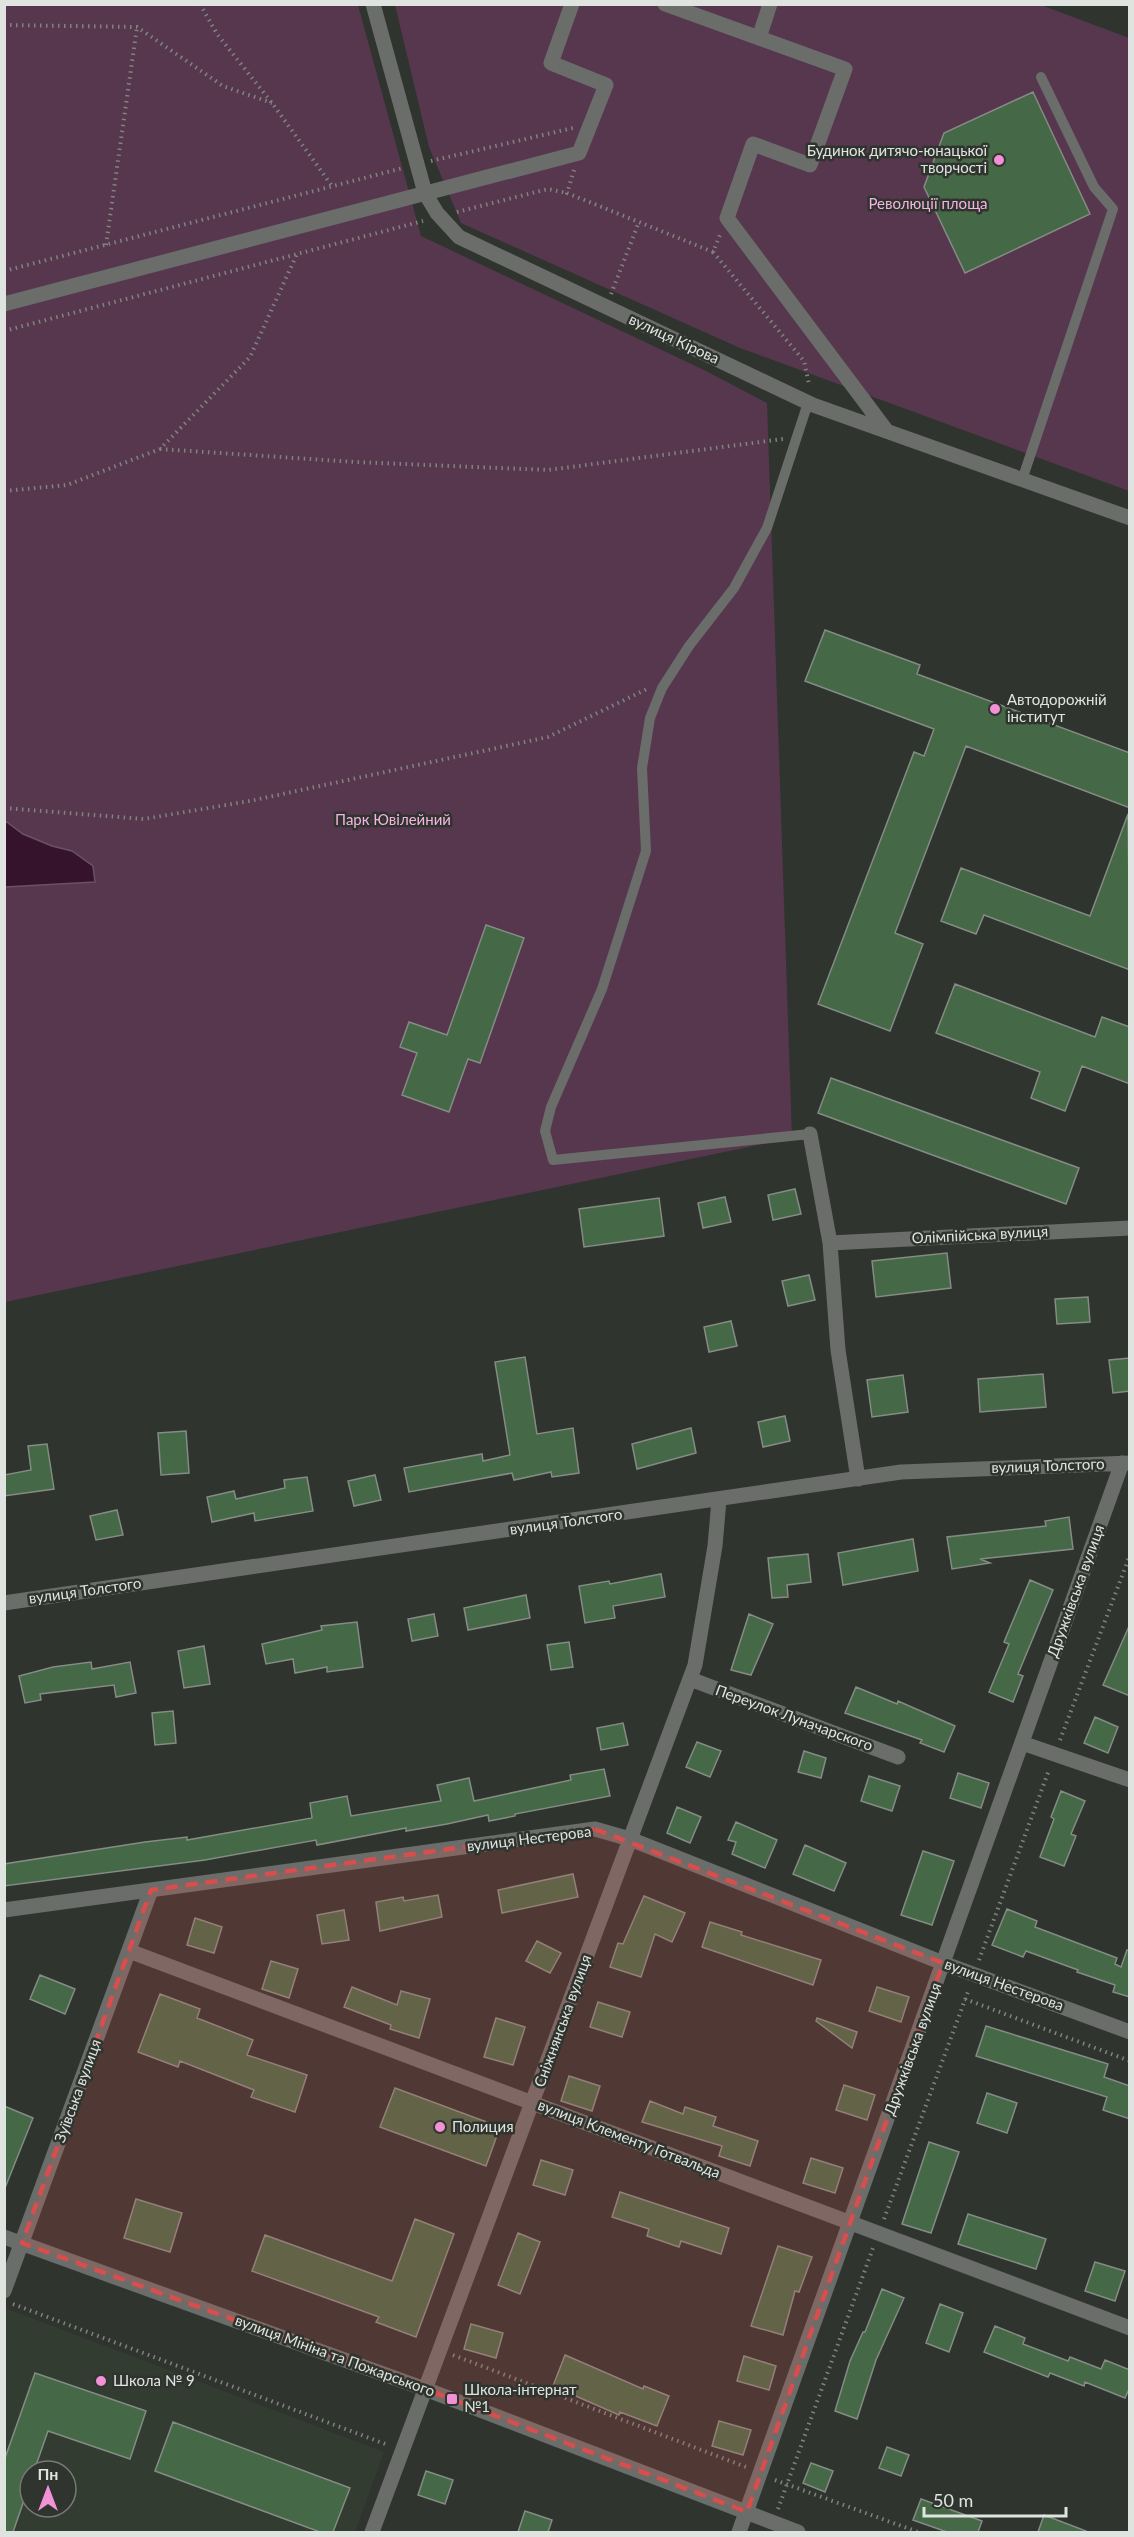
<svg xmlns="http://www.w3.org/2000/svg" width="1134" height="2537" font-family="Lato,sans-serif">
<rect width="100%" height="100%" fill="#2f342f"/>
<!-- built -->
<path fill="#323c31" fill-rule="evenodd" d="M5 2308 384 2452 355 2532H5ZM30 2471H66V2507H30Z"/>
<!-- green -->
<path fill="#57374e" d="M5 5H358L421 236 704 370 767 403 792 1138 5 1302Z
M395 5H1041L1129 38V491L740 348 461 223 429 147Z"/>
<!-- water -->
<path fill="#36132d" stroke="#695263" stroke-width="1.5" d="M4 820 23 834 52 846 72 851 93 866 95 882 5 887Z"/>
<!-- building -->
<path fill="#456846" stroke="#858b85" stroke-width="1.5" d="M1033 92 1090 214 965 273 924 187 944 133Z
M825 630 920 665 917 674 1130 753V808L966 746 895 933 923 944 890 1031 818 1004 914 752 924 756 934 729 805 681Z
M1128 814 1130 970 984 915 976 934 941 921 961 868 1090 916Z
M486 925 524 938 480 1063 468 1059 449 1112 402 1095 417 1053 400 1047 409 1022 447 1035Z
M955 984 1095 1037 1102 1017 1130 1027V1084L1082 1066 1065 1111 1031 1098 1040 1072 936 1033Z
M831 1078 1079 1168 1066 1204 818 1113Z
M795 1189 801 1214 773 1220 768 1195Z
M725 1197 731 1222 703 1228 698 1203Z
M659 1198 664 1236 584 1247 579 1209Z
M947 1253 951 1288 876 1297 872 1261Z
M809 1275 815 1300 788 1306 782 1281Z
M1088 1297 1090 1322 1057 1324 1055 1299Z
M731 1321 737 1346 709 1352 704 1327Z
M525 1357 537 1434 573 1428 579 1473 552 1477 551 1472 514 1480 512 1473 409 1492 404 1468 482 1454 483 1461 510 1455 495 1362Z
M1130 1358V1391L1113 1393 1109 1360Z
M1043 1374 1046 1407 980 1412 978 1379Z
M903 1375 908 1412 872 1417 867 1380Z
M785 1416 790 1441 763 1447 758 1422Z
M691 1428 696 1453 637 1469 632 1444Z
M186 1431 189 1473 161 1475 158 1433Z
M47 1444 54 1489 4 1496V1475L31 1470 28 1446Z
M375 1475 381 1500 354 1506 348 1481Z
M307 1477 313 1511 255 1521 254 1513 212 1522 207 1497 234 1491 236 1499 285 1488 284 1480Z
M117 1510 123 1535 96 1540 90 1516Z
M1069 1517 1073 1549 980 1559 990 1563 952 1569 947 1537 1046 1526 1045 1521Z
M913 1539 918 1571 843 1585 838 1553Z
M808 1554 811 1582 787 1585 788 1597 772 1598 768 1558Z
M661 1574 665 1597 613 1606 615 1618 585 1623 579 1586 609 1581 610 1584Z
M1030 1580 1053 1590 1018 1674 1023 1676 1013 1702 989 1692 1009 1644 1004 1642Z
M526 1595 530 1618 468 1630 464 1608Z
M434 1614 438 1636 412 1641 408 1619Z
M749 1614 773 1624 751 1675 731 1670Z
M357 1622 363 1667 327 1672V1667L295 1673 293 1659 266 1664 262 1644 322 1630 321 1626Z
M1130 1624V1696L1103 1685Z
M569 1642 573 1667 551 1670 547 1645Z
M204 1646 210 1684 184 1688 178 1651Z
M91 1662 92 1669 130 1662 136 1693 116 1697 114 1685 40 1694 41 1700 25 1703 19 1676 53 1667Z
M856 1687 897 1704 898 1701 955 1726 944 1752 920 1743 922 1740 845 1713Z
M173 1711 176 1743 155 1745 152 1713Z
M1095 1717 1118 1727 1108 1753 1084 1743Z
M623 1723 628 1745 601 1750 597 1728Z
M697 1742 721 1751 710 1777 686 1767Z
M804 1751 826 1758 821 1778 798 1772Z
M604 1769 610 1796 515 1814V1816L489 1821 488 1815 447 1824 406 1831V1828L317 1845 316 1840 205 1860 4 1886V1864L145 1842 187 1837V1840L312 1818 310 1803 347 1796 351 1816 441 1801 437 1785 469 1778 474 1801 571 1780 570 1775Z
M958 1773 989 1783 981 1808 950 1798Z
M869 1776 900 1786 892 1811 861 1801Z
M1061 1791 1085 1801 1071 1834 1076 1836 1064 1866 1040 1857 1054 1819 1051 1817Z
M677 1807 701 1817 690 1843 667 1833Z
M736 1822 777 1840 765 1868 732 1854 736 1842 728 1840Z
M805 1845 846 1863 834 1891 793 1874Z
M923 1851 954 1861 932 1925 901 1915Z
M573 1874 578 1897 502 1913 498 1890Z
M438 1895 442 1917 380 1931 376 1902 403 1897 404 1901Z
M644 1896 685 1913 672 1942 655 1934 641 1977 610 1967 618 1943 623 1944Z
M1007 1909 1037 1921 1035 1927 1117 1958 1115 1964 1121 1967 1127 1950 1130 1951V1997L1113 1992 1115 1985 1077 1972 1078 1970 1026 1951 1023 1957 992 1945Z
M344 1910 349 1940 322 1944 317 1915Z
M195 1918 222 1927 214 1953 187 1945Z
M710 1922 742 1932 741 1935 821 1960 813 1985 702 1947Z
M537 1941 561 1953 550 1973 526 1961Z
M271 1961 298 1969 289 1998 262 1989Z
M40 1975 75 1989 65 2014 30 1999Z
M352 1987 397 2005 401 1991 430 1999 419 2038 390 2029 391 2025 344 2007Z
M877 1987 909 1997 901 2022 869 2011Z
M160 1994 200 2009 197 2018 253 2040 247 2055 307 2075 295 2112 251 2097 254 2090 180 2061 178 2067 138 2052Z
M598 2002 630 2012 622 2037 590 2027Z
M496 2018 525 2027 513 2065 484 2057Z
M817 2018 857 2032 852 2048 816 2021Z
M986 2026 1108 2064 1104 2077 1130 2086V2119L1103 2110 1107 2097 976 2056Z
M569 2076 600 2086 592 2111 561 2101Z
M844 2085 875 2095 867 2120 836 2110Z
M395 2088 500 2127 486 2166 380 2127Z
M987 2093 1017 2103 1007 2133 977 2123Z
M650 2101 683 2114 685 2107 716 2117 713 2126 758 2141 750 2166 719 2156 722 2146 642 2122Z
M4 2106 33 2118 5 2188 4 2187Z
M929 2142 959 2152 931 2233 902 2224Z
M811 2158 843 2168 835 2193 803 2183Z
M541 2160 573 2170 565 2195 533 2185Z
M620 2192 729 2228 721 2254 681 2241 679 2247 647 2236 649 2229 612 2217Z
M136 2199 182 2213 170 2252 124 2238Z
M968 2214 1046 2239 1036 2269 958 2244Z
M415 2219 454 2234 416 2337 376 2322 379 2317 252 2271 265 2235 392 2281Z
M518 2233 540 2242 520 2294 498 2285Z
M778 2246 812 2257 799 2292 795 2291 783 2335 751 2326Z
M1095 2262 1125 2271 1115 2301 1085 2291Z
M882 2289 904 2298 876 2360 857 2419 835 2411 850 2361 863 2332H865Z
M940 2304 963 2313 949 2352 926 2343Z
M471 2324 503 2333 496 2358 464 2349Z
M995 2326 1025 2338 1023 2344 1068 2361 1070 2357 1101 2369 1105 2360 1130 2370V2387L1125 2398 1085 2382 1084 2386 1050 2373 1048 2377 984 2352Z
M565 2355 643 2389 644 2386 669 2396 657 2426 620 2412 619 2415 553 2386Z
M744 2356 776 2366 769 2390 737 2381Z
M35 2373 146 2411 130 2459 48 2431 34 2471H30V2483L13 2532H4V2461Z
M719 2421 751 2430 743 2455 712 2446Z
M173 2422 350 2488 333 2532H320L155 2471Z
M887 2447 909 2455 901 2476 879 2468Z
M811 2463 833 2471 825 2492 803 2483Z
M426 2471 453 2480 445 2504 418 2495Z
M921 2499 982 2521 978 2532H947L913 2520Z
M525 2511 552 2520 548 2532H518Z
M1044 2515 1086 2531 1085 2532H1038Z"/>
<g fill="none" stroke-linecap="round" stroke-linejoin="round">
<!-- path -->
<path stroke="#7f847f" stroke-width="4" stroke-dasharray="1.5 4.5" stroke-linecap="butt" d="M200 4 217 34 272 103 332 186
M4 25 137 27 223 86 272 103
M431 161 573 128
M574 170 567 193 713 252 720 235
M457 212 548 189 567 193
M106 245 137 27
M713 252 804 361 809 384
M4 271 403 168
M611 294 639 222
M4 331 423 221
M160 449 355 462 548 470 783 439
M4 491 67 485 160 449 250 357 297 254
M4 808 144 819 250 801 548 737 647 689
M1060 1740 1130 1555
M979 1960 1049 1770
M965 1999 1130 2061
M884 2219 969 1989
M13 2304 388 2445
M453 2355 746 2467
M775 2480 918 2532
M778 2509 873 2248"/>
<!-- service -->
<path stroke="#6a6d6a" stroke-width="10" d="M1022 480 1113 209 1094 187 1041 77
M810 1134 553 1160 545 1131 551 1107 602 989 646 851 642 768 650 718 662 688 689 646 734 588 767 528 806 409 813 405"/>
<!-- minor -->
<path stroke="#6a6d6a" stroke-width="15" d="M373 4 425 193 437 213 459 237 813 405 1130 518
M665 4 845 69 810 165 753 144 727 218 886 430
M759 38 770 4
M4 304 579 153 606 85 551 63 572 4
M810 1134 830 1243 838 1350 858 1479
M830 1243 1130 1228
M4 1603 901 1472 1130 1463
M690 1679 898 1757
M1022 1743 1130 1780
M4 1910 595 1829 630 1839 943 1963 1130 2032
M129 1951 1130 2328
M4 2291 151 1890
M372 2532 695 1665 715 1546 719 1500
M739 2532 1122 1463"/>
<!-- tertiary -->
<path stroke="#6a6d6a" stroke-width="15" d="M4 2237 425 2389 798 2532"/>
</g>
<!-- marked area -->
<path fill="#d84e4d" fill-opacity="0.2" stroke="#d84e4d" stroke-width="4.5" stroke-dasharray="12 8" stroke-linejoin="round" d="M595 1829 943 1963 747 2512 425 2389 22 2243 151 1890Z"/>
<!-- markers -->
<g fill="#f391d6" stroke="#2f342f" stroke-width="2">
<circle cx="999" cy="160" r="6"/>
<circle cx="995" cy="709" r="6"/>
<circle cx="440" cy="2127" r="6"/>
<circle cx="101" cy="2381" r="6"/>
<rect x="446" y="2393" width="12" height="12" rx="3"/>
</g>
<g text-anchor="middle" stroke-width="5" stroke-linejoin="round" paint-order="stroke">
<!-- poi labels -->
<g font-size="15" fill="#e0e4e0" stroke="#2f342f" text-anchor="start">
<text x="987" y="156" text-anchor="end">Будинок дитячо-юнацької<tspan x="987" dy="17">творчості</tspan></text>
<text x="1007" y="705">Автодорожній<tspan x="1007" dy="17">інститут</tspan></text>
<text x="452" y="2132">Полиция</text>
<text x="113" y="2386">Школа № 9</text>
<text x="464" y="2395">Школа-інтернат<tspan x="464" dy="17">№1</tspan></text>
</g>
<!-- park labels -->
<g font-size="15" fill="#f6b3e1" stroke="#2f342f">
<text x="928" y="209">Революції площа</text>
<text x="393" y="825">Парк Ювілейний</text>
</g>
<!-- street labels -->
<g font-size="15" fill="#e0e4e0" stroke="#2f342f">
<text transform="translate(674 339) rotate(25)" y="5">вулиця Кірова</text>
<text transform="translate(980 1235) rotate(-3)" y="5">Олімпійська вулиця</text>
<text transform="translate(1048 1466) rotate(-2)" y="5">вулиця Толстого</text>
<text transform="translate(566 1522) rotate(-8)" y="5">вулиця Толстого</text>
<text transform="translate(85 1591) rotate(-8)" y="5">вулиця Толстого</text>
<text transform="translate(1076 1591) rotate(-70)" y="5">Дружківська вулиця</text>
<text transform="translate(794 1718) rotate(20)" y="5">Переулок Луначарского</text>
<text transform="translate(529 1839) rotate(-7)" y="5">вулиця Нестерова</text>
<text transform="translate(1004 1985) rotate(20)" y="5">вулиця Нестерова</text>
<text transform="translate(563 2021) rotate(-70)" y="5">Сніжнянська вулиця</text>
<text transform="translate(913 2049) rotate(-70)" y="5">Дружківська вулиця</text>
<text transform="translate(78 2091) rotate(-70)" y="5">Зуївська вулиця</text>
<text transform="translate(629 2139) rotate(21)" y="5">вулиця Клементу Готвальда</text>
<text transform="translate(335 2356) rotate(20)" y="5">вулиця Мініна та Пожарського</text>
</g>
</g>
<!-- border -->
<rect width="1134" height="2537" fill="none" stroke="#e0e4e0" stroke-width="12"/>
<!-- north arrow -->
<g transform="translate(48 2489)"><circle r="28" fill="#2f342f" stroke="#767a76" stroke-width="1.5"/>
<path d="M0-4.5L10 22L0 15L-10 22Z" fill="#f391d6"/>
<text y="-9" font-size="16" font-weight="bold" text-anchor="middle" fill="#e0e4e0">Пн</text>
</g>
<!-- scale -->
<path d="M924 2507v9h142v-9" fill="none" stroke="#e0e4e0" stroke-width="3"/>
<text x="933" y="2507" font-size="18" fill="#e0e4e0" stroke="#2f342f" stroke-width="4.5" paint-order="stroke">50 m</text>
</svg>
